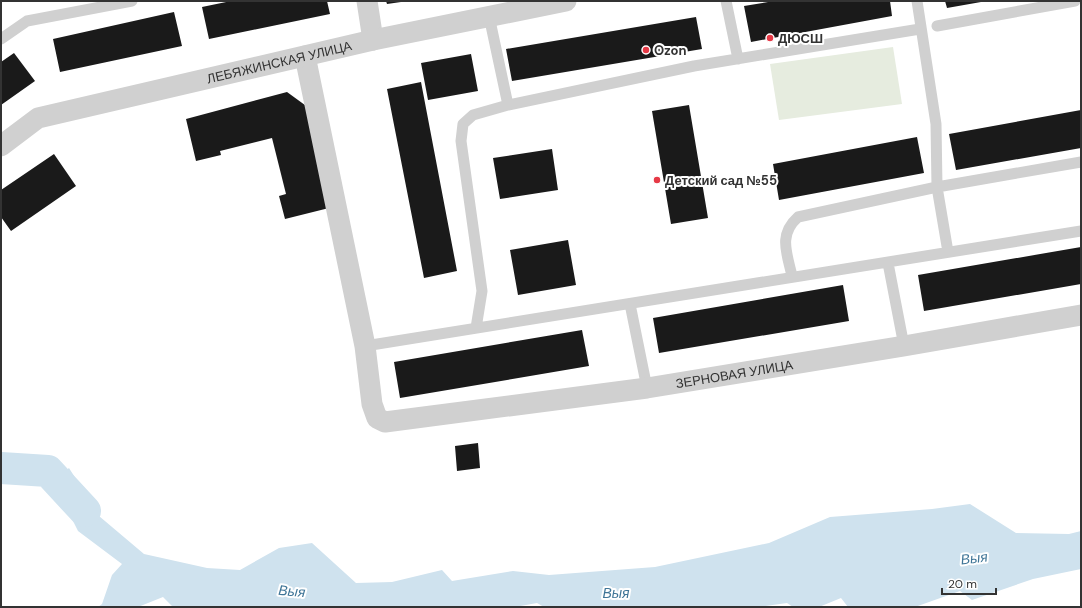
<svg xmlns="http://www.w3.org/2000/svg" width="1082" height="608" font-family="'DM Sans',sans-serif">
<rect width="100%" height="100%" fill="#fff"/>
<!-- green -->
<path fill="#e6ecdf" d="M893 47 902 104 779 120 770 64Z"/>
<!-- water -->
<path fill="#cfe2ee" d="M69 468 99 516 144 554 207 568 240 570 279 548 312 543 356 583 392 582 442 570 452 581 513 571 549 575 655 567 769 543 830 517 932 509 970 504 1016 533 1069 534 1081 531V569L1033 579 972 600 960 591 915 607H848L841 598 819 607H793L787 603 759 607H544L537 603 515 607H173L163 597 138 607H98L102 604 112 575 122 564 78 531 53 481Z"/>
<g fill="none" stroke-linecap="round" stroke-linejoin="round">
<!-- river -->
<path stroke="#cfe2ee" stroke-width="32" d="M1 468 48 471 85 511"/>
</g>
<!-- building -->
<path fill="#1a1a1a" d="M231 1H327L330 14 209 39 202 7Z
M386 1H401V2L387 4Z
M774 1H890L892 16 751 42 744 6Z
M945 1H981V2L947 8Z
M174 12 182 46 60 72 53 39Z
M696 17 702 49 512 81 506 49Z
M14 53 35 81 1 105V62Z
M471 54 478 91 428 100 421 63Z
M421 82 457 271 424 278 387 89Z
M287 92 309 108 333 207 285 219 279 196 286 194 272 138 220 151 221 155 196 161 186 119Z
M689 105 708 218 671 224 652 111Z
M1081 110V148L956 170 949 134Z
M917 137 924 173 779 200 773 164Z
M552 149 558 190 500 199 493 158Z
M54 154 76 186 11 231 1 217V190Z
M568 240 576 285 518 295 510 250Z
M1081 247V284L924 311 918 275Z
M843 285 849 321 659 353 653 318Z
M582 330 589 366 400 398 394 362Z
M478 443 480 468 457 471 455 446Z"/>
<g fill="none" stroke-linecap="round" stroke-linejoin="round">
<!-- service -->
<path stroke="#d0d0d0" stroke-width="11" d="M726 1 738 59
M917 1 936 124 937 187 948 252
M489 16 508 105
M937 26 1075 1
M1 39 27 21 132 1
M888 263 904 346
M792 276C787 253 778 235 798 217L937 187 1081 162
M630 304 647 388
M476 328 482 291 461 141 463 124 473 115 508 105 694 66 920 29
M365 346 1081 231"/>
<!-- minor -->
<g stroke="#d0d0d0" stroke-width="21">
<path d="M367 1 373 40"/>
<path id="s1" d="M305 56 365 346 372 404 377 418 385 422 647 388 904 346 1081 315"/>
<path id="s2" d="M1 146 38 118 373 40 566 1"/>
</g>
</g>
<!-- markers -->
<g fill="#e63946" stroke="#fff" stroke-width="1.5">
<circle cx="770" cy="38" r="4"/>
<circle cx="646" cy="50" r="4"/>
<circle cx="657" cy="180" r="4"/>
</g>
<g text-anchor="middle" stroke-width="4" stroke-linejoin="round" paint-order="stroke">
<!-- poi labels -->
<g font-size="13" font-weight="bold" fill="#333" stroke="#fff" text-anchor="start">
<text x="778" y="43">ДЮСШ</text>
<text x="654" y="55">Ozon</text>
<text x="665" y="185">Детский сад №55</text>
</g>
<!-- street labels -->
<g font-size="13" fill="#333" stroke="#fff">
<text dy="5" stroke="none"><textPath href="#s2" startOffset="294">ЛЕБЯЖИНСКАЯ УЛИЦА</textPath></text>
<text dy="5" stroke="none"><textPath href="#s1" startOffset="731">ЗЕРНОВАЯ УЛИЦА</textPath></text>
</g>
<!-- water labels -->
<g font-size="14" font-style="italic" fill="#3f7597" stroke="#fff">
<text transform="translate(974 558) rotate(-7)" y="5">Выя</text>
<text transform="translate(292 591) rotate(5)" y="5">Выя</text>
<text x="616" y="598">Выя</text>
</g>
</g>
<!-- border -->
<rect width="1082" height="608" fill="none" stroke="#333333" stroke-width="4"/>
<!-- scale -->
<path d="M942 588v6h54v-6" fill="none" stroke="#333333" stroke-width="2"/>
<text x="948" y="588" font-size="12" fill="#333333" stroke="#ffffff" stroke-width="3" paint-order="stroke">20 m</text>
</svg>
